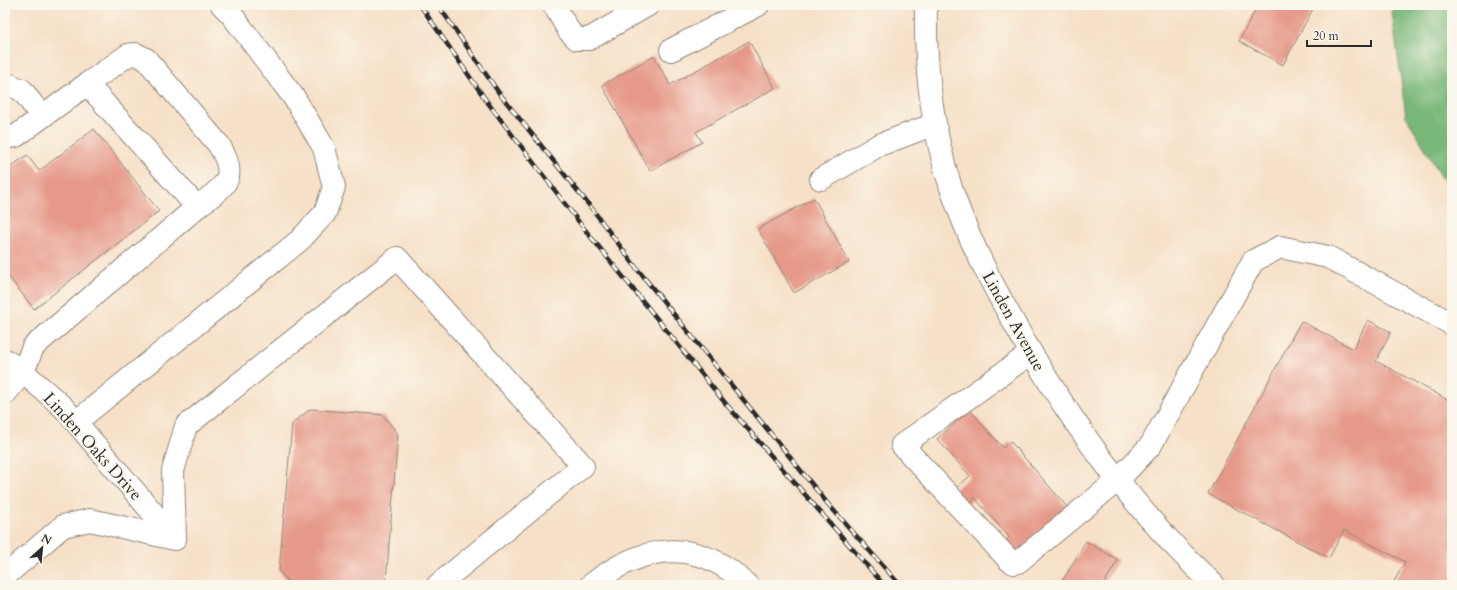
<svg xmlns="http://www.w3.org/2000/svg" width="1457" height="590" font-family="Cardo,serif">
<rect width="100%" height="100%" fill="#fbf7ec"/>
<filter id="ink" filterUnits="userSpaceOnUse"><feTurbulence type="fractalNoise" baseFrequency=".025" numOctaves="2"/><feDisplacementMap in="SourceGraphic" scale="8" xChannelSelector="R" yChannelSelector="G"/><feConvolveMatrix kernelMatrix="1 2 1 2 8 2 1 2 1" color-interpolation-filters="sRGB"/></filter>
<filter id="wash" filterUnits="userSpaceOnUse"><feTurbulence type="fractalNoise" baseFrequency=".012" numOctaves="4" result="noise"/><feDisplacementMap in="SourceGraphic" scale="16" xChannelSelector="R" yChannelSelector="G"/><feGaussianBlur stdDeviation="0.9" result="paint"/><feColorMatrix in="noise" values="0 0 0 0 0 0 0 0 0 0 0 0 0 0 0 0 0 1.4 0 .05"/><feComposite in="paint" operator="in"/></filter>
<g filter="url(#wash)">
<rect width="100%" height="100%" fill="#f6e0c7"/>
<!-- forest -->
<path fill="#7ab879" stroke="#527252" d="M1391 5H1452V195L1406 116Z"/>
<g id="blocks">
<!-- building -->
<path fill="#e69989" d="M610 5H622L613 10Z
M1258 5H1315L1283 65 1239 41Z
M749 41 775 88 696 132 702 142 650 171 602 85 654 56 670 85Z
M94 129 159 211 34 309 5 272V171L27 155 39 171Z
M814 198 849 262 794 293 758 229Z
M1368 320 1391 332 1376 361 1452 402V585H1392L1405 562 1344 530 1329 558 1208 494 1301 321 1353 349Z
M310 409 383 415 398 434 386 582 382 585H291L279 571 292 424Z
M970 410 1003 448 1010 441 1068 508 1016 554 1005 542 1009 537 975 498 967 505 954 490 970 476 937 439Z
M1086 541 1118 560 1103 585H1060Z"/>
</g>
</g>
<g filter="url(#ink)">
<use href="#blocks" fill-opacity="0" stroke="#908679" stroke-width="1"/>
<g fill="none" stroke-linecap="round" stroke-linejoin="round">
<!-- minor casing -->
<g stroke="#908679" stroke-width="24">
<path id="minor" d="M554 5 569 31 577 39H589L648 5
M671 50 758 5
M5 83 22 90 42 117
M87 84 128 55 136 54 146 59 219 145C240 180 224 186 197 207
M5 138 16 136 87 84 197 207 33 347 23 372 5 394
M821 179 879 145 935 124
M1031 353 902 445 1009 560 1014 563 1018 562 1118 480 1151 445 1253 261 1280 247 1328 257 1452 324
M5 360 23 372 63 407 175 539
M76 422 300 240 325 213 334 187 324 148 295 99 231 14 222 5
M175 539 173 471 186 426 397 258 583 466 438 585
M5 576 63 526 90 520 175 539
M591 585C642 544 698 536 747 585"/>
</g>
<!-- major casing -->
<g stroke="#908679" stroke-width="24">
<path id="major" d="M926 5C925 53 929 101 940 148 953 207 980 262 1009 314 1064 414 1130 507 1214 585"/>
</g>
<!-- minor -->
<use href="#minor" stroke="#fff" stroke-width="22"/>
<!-- major -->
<use href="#major" stroke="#fff" stroke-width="22"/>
<!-- rail casing -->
<g stroke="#2b2b2b" stroke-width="4.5">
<path id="rail" d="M420 5 488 103 582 226 726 404 884 585
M438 5 499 93 593 210 638 270 828 504 900 585"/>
</g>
<!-- rail -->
<use href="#rail" stroke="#fbf7ec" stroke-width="3" stroke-dasharray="9" stroke-linecap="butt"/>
</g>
</g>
<g text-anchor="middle" stroke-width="3.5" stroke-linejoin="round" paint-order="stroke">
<!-- street labels -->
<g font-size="17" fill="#2b2b2b" stroke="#fbf7ec">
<text transform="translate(1014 321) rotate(61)" y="6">Linden Avenue</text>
<text transform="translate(93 446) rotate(48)" y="6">Linden Oaks Drive</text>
</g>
</g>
<!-- margin -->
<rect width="1457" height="590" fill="none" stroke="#fbf7ec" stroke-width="20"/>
<!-- north arrow -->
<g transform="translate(42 548) rotate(27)" stroke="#fbf7ec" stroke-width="3" paint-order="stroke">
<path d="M0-3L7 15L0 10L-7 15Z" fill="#2b2b2b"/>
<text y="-6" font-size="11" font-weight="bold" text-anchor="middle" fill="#2b2b2b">N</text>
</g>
<!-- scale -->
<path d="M1307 40v6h64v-6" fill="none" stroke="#2b2b2b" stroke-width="2"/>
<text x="1313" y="40" font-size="12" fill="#2b2b2b" stroke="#fbf7ec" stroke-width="3" paint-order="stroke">20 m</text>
</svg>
